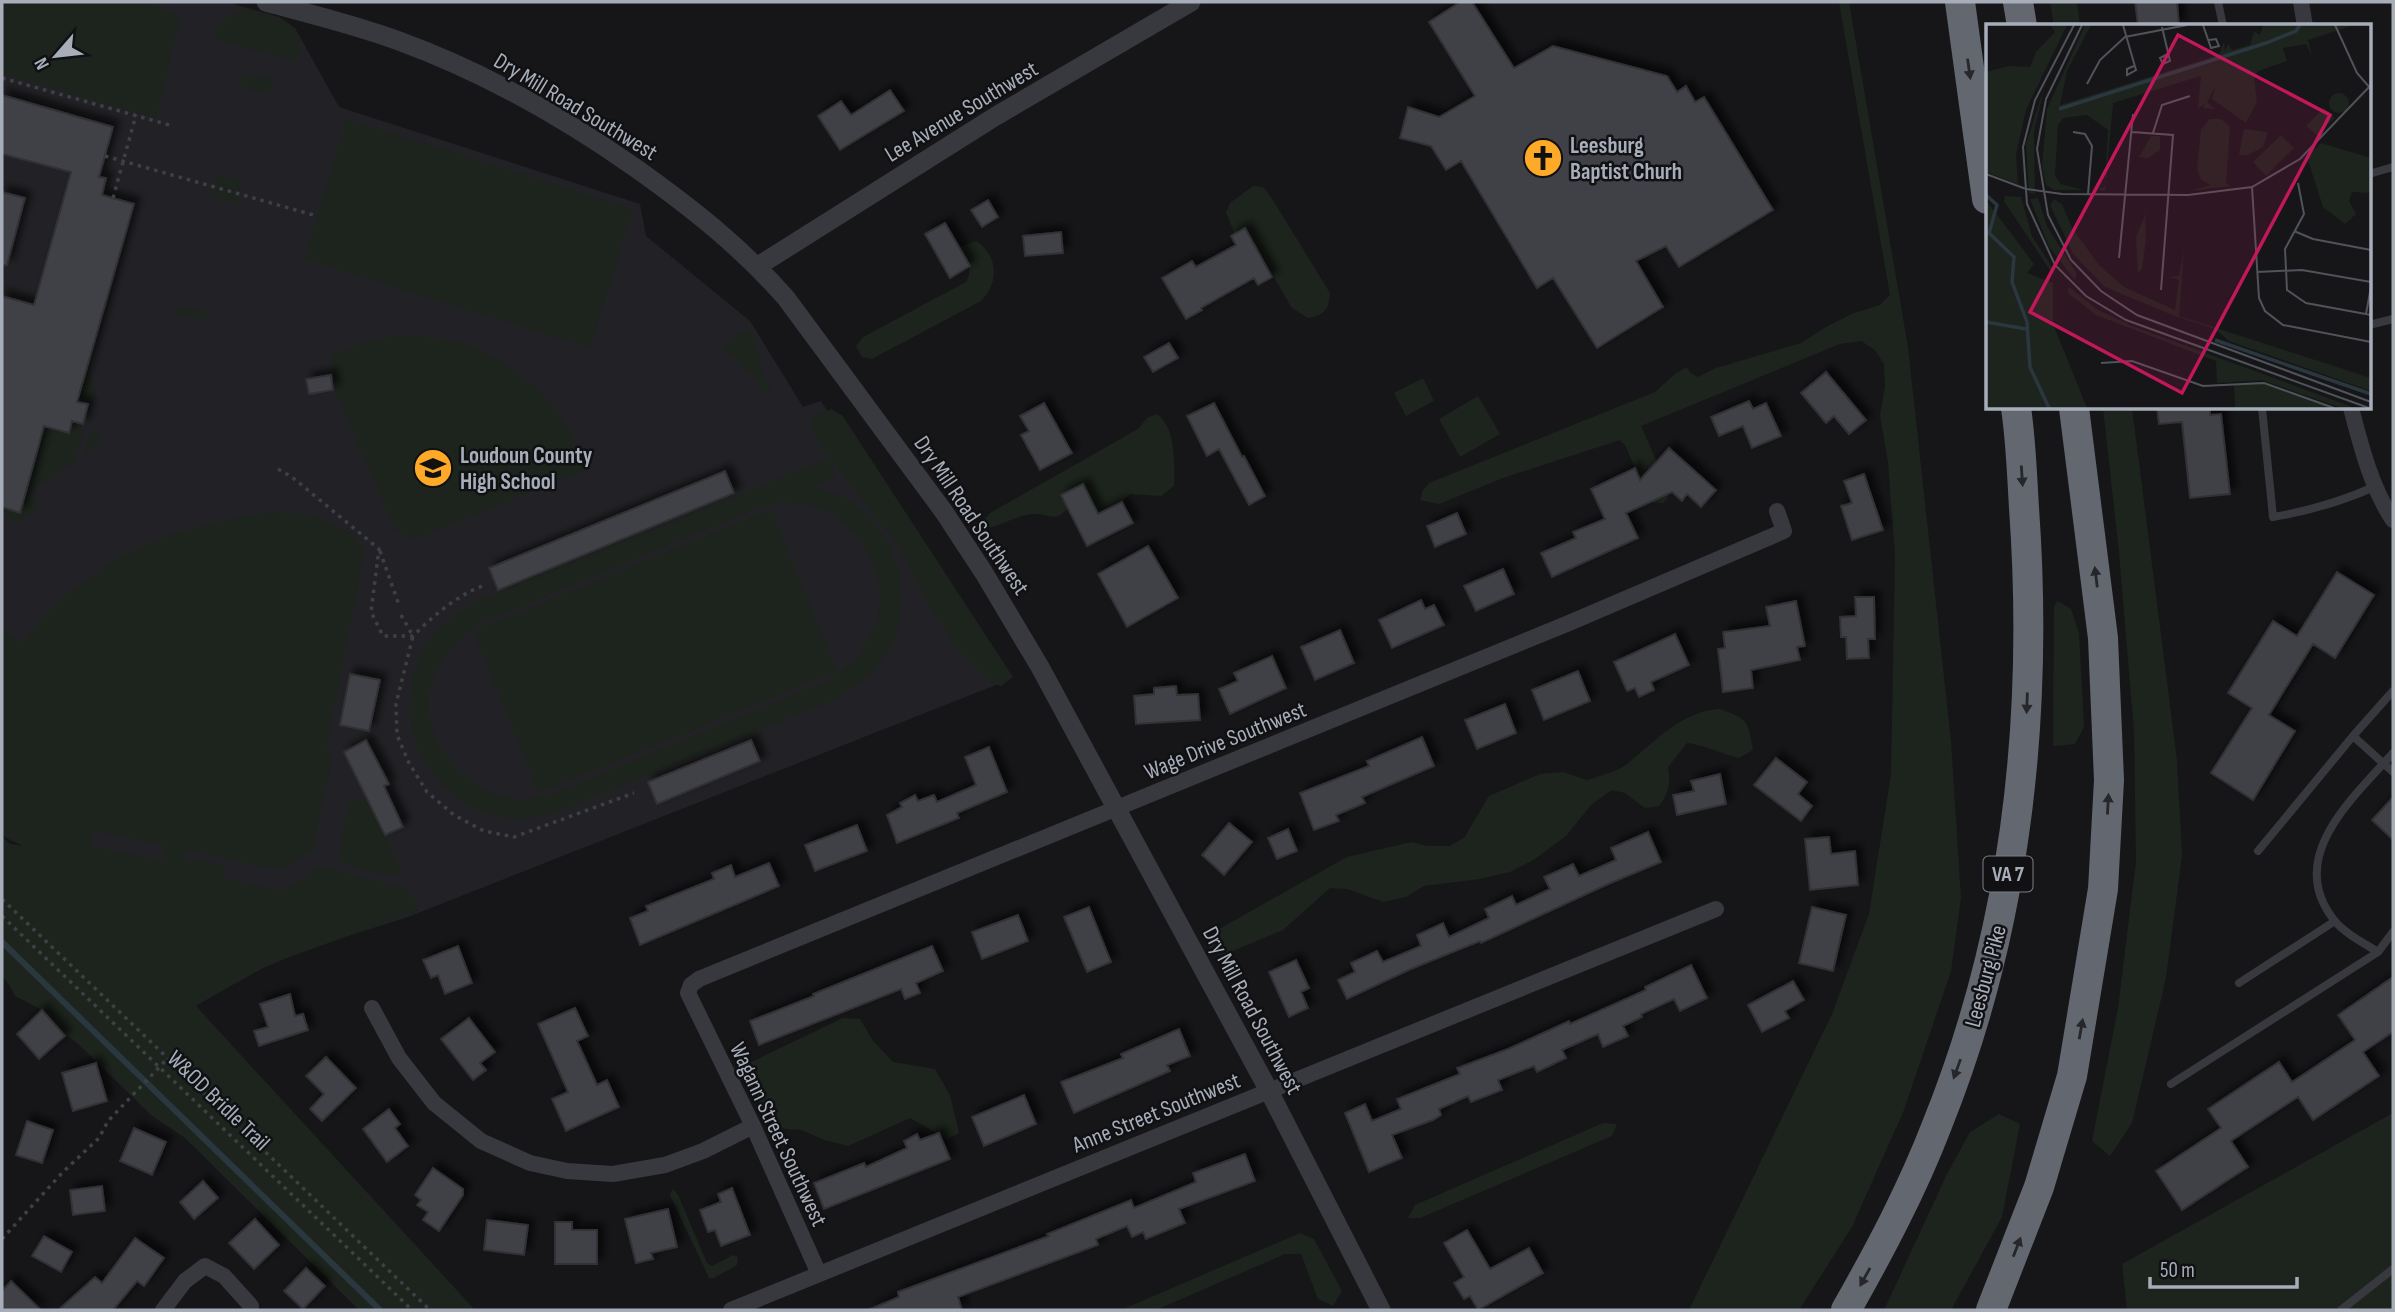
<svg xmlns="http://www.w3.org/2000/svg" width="2395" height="1312" font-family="'Sofia Sans Condensed',sans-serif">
<defs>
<filter id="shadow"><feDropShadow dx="6" dy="-6" stdDeviation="3.5" flood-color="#0009"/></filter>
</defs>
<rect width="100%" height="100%" fill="#161619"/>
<!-- built -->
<path fill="#222226" d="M2 2H226L279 17 295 28 339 107 640 204 646 236 750 321 803 407 821 401 1001 683 408 917 313 947 263 968 195 1006 180 996 155 961 80 865 12 841 2 835Z"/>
<!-- green -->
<path fill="#1c241d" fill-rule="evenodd" d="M2 2H148L180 17 156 118 2 74Z
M1839 2H1849L1908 347 1951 741 1961 898 1951 971 1904 1110 1852 1227 1799 1310H1689L1832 1014 1869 914 1891 774 1895 556 1888 462 1880 415 1885 387 1884 364 1875 350 1861 341 1840 344 1641 426 1669 489 1668 498 1663 503 1650 502 1625 445 1620 440 1503 478 1439 504 1420 500 1423 490 1429 483 1655 392 1676 373 1687 367 1690 373 1698 377 1716 368 1801 343 1826 327 1854 313 1880 305 1890 295Z
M2050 2H2077L2080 26H2054Z
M243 8C277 17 302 17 299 58L297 61 220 41 214 32 223 21Z
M246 73 272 80 269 94 242 88 240 84 242 75Z
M347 119 633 209 590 348 304 259Z
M216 175 241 180 244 186 236 192 217 186 214 179Z
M1253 186 1263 187 1271 197 1330 293C1329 310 1324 315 1308 318L1292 308 1245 229 1235 234 1226 213 1230 203Z
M216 189 236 194 239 200 236 202 211 196 210 190Z
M976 241C999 256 999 283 981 301L872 359 862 357 856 346 863 337 966 282C974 269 966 260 959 247Z
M181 306 206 313 207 318 204 320 178 313 177 309Z
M749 330 753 331 765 383 768 382 772 389 764 394 760 386 761 384 723 347 732 338Z
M402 336C418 337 435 337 451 340 470 343 489 354 505 364 552 395 565 418 588 469L415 539 396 531 336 393 331 356 369 340Z
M86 371 90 373 96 391 90 406 78 401Z
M1423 378 1434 401 1406 416 1394 393Z
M1478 396 1500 434 1460 457 1439 419Z
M2103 408H2132L2177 760 2182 856 2166 978 2132 1123 2110 1156 2092 1141 2118 1008 2136 862 2134 730 2119 553Z
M831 409 842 415 1013 677 1001 686 990 682 959 651 932 611 897 545 830 458 836 477 813 486C830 492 847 496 861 509 903 544 916 617 882 661 869 678 854 688 836 699L549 815C531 818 514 821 496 816 440 802 402 748 411 691 414 668 422 647 438 629 452 614 470 605 487 597L829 458 812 431 814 418ZM781 502C796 503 810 504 824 510 841 518 857 534 866 551 895 602 877 650 829 680L557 792C545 795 532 799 520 799 501 799 479 788 466 777 409 730 421 663 479 624L759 508Z
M1156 414C1176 424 1175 467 1174 486L1161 496 1130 494 1122 502 1098 514 1082 484 1062 494 1068 508C1056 522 1052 515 1037 514 1019 513 1004 526 986 528L981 523 990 513 1138 429 1147 418Z
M72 423 82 425 84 429 75 461 29 493 39 508 15 524 3 511 5 508 20 512 44 426 69 433Z
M95 429 99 432 100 441 84 456 90 432Z
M771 509 837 671 539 793 473 631Z
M266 513 311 514 352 534 365 551 326 748 332 758 313 850 281 870 185 850 183 857 224 865 222 878 282 891 320 866 408 890 420 910 262 967 196 1006 475 1310H359L185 1138 151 1115 76 1042 63 1033 42 1010 15 996 10 986 2 976V837L10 844 23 846 2 835V676L10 663 2 673V628L21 643 20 647C88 559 159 529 266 513ZM93 831 165 845 162 860 92 846Z
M2058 601 2071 609 2079 633 2084 727 2075 744 2053 746 2054 606Z
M1720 709C1748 719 1748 720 1753 750L1739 758C1721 754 1705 745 1687 743L1668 767C1671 782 1669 793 1659 806L1645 808 1625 793 1612 790 1592 804 1566 836 1535 859 1510 872 1480 879 1424 886 1406 897 1383 902 1347 889 1330 888 1283 930 1221 956 1211 951 1208 943 1212 933 1347 857 1411 842 1427 846H1449L1464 838 1489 796 1540 774 1563 772 1587 780C1599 776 1617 772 1627 764 1656 741 1681 711 1720 709Z
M365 796 404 875 365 872 337 861 349 805Z
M843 1018 860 1019 873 1041 893 1062 935 1069 950 1095 959 1133 947 1139 910 1118 848 1146 825 1140 801 1130 775 1128C762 1108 750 1089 745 1065Z
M2393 1113V1310H2127L2122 1264Z
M1999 1114 2020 1124 2002 1217 1951 1310H1884L1946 1176 1970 1132Z
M1603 1123 1617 1124 1612 1136 1420 1218H1408L1415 1205Z
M673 1189 678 1195 707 1263 712 1266 733 1255 738 1257 737 1265 714 1278H709L670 1195Z
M1300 1233 1314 1239 1342 1291 1333 1306 1318 1299 1301 1254H1285L1156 1310H1121Z"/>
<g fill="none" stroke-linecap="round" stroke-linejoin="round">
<!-- stream -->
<path stroke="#2b373e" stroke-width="6" d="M2 942 380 1310"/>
</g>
<!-- building -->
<path fill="#404146" stroke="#303035" stroke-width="2" filter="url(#shadow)" d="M1460 2H1472L1514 68 1553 46 1667 76 1677 92 1686 86 1695 102 1704 97 1773 210 1679 267 1666 246 1636 261 1663 307 1597 348 1553 278 1537 288 1461 161 1446 170 1431 146 1400 138 1408 107 1439 117 1475 96 1429 22Z
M2135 2H2177L2179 26H2138Z
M890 90 904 111 840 150 818 116 841 101 851 115Z
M2 95 113 127 99 177 106 178 102 195 134 204 77 402 88 404 83 424 72 421 69 433 44 426 20 513 2 507V296L34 305 71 172 2 154Z
M2 192 25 198 7 265H2Z
M988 200 998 217 982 227 971 210Z
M945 223 970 266 950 278 925 234Z
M1245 228 1272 277 1258 285 1254 278 1201 308 1202 310 1186 319 1162 278 1192 261 1196 267 1236 245 1231 236Z
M1061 232 1063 253 1025 256 1023 236Z
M1169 343 1178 358 1153 372 1144 357Z
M1826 372 1866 420 1849 434 1834 416 1826 423 1801 393Z
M331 375 333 390 309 394 306 379Z
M1749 401 1753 409 1766 403 1781 436 1752 448 1743 426 1719 436 1711 417Z
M1044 403 1072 453 1040 470 1021 435 1029 431 1020 416Z
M1214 403 1242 457 1244 456 1265 496 1249 505 1219 449 1207 456 1187 416Z
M2157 408H2210V415L2221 414 2230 494 2190 498 2182 422 2159 424Z
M1669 448 1716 490 1701 507 1687 494 1682 501 1672 492 1626 513 1638 538 1552 577 1541 553 1576 538 1573 532 1605 519 1591 489 1635 468 1640 480Z
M725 471 734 493 498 590 489 568Z
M1864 474 1883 530 1852 540 1841 506 1852 503 1844 481Z
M1083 484 1098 514 1122 502 1133 523 1087 546 1061 495Z
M1457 513 1466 534 1435 547 1427 526Z
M1148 546 1178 598 1127 627 1098 574Z
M1503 569 1514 594 1476 611 1464 586Z
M2337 572 2374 595 2335 658 2313 644 2269 715 2295 731 2253 800 2211 773 2252 708 2228 693 2273 621 2297 636Z
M1855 597H1874L1875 639H1868L1869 658 1847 659 1846 637H1841L1840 617 1856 616Z
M1421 600 1425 609 1434 605 1444 625 1392 648 1379 620Z
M1796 601 1805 646 1797 647 1800 660 1751 670 1753 688 1723 692 1718 649 1725 648 1723 632 1770 626 1766 607Z
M1340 630 1354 663 1315 680 1301 647Z
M1675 634 1689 665 1651 682 1654 690 1639 697 1635 688 1627 691 1614 662Z
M1272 656 1286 688 1230 714 1219 689 1238 681 1234 673Z
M1578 671 1590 701 1544 720 1532 690Z
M350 674 380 680 369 731 340 725Z
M1176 686 1177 695 1198 694 1200 720 1136 724 1134 696 1154 694V688Z
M1505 704 1516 733 1477 749 1465 720Z
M1422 737 1434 766 1362 797 1365 803 1336 815 1339 821 1314 830 1300 793 1369 766 1367 761Z
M366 740 389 784 384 786 403 827 385 835 344 752Z
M751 740 760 761 657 804 648 782Z
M989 747 1007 792 957 813 959 818 897 843 887 815 902 807 900 803 915 795 918 801 934 795 937 802 976 785 965 757Z
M1776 758 1807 782 1798 794 1812 806 1801 821 1754 785Z
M1720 774 1726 804 1677 815 1673 795 1694 791 1691 781Z
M2393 797V840L2372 820Z
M1229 823 1252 842 1224 875 1202 855Z
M857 825 867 851 815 871 805 845Z
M1288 829 1297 851 1277 859 1268 838Z
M1648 832 1661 862 1606 885 1481 943 1480 941 1411 969 1347 999 1338 980 1355 972 1351 963 1377 951 1383 962 1421 946 1417 935 1443 923 1449 937 1489 918 1485 909 1512 896 1516 905 1550 889 1544 877 1573 864 1579 876 1616 860 1611 848Z
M1829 837 1831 854 1855 851 1858 885 1810 890 1805 839Z
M769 863 779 886 640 945 630 918 648 911 646 906 714 879 712 873 731 865 735 877Z
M1089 907 1111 962 1087 972 1064 917Z
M1812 907 1846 915 1833 971 1799 963Z
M1018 915 1028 941 982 959 972 932Z
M458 946 472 983 445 994 438 975 431 978 423 960Z
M932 946 943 971 916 983 920 993 905 999 901 989 759 1045 750 1021 814 996 813 994Z
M1296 960 1309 988 1301 992 1308 1008 1289 1017 1269 972Z
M1691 965 1707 998 1680 1011 1674 999 1641 1014 1642 1017 1623 1026 1628 1036 1603 1047 1598 1034 1562 1050 1566 1058 1537 1072 1534 1066 1498 1080 1502 1090 1471 1102 1468 1096 1439 1109 1441 1115 1433 1120 1392 1135 1402 1158 1369 1172 1345 1113 1365 1104 1372 1121 1401 1109 1397 1099 1460 1074 1457 1068 1508 1049 1569 1021 1570 1024 1646 990 1645 987Z
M2393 977V1032L2363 1052 2379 1076 2313 1120 2298 1097 2231 1141 2248 1167 2182 1210 2156 1171 2221 1128 2208 1109 2279 1062 2292 1082 2355 1040 2338 1015Z
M1793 981 1804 1000 1785 1011 1789 1018 1762 1032 1748 1005Z
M290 994 295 1016 303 1014 308 1030 259 1046 254 1031 268 1027 260 1004Z
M575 1008 588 1036 577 1041 597 1085 607 1080 619 1107 566 1131 552 1099 568 1092 538 1024Z
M42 1010 65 1036 39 1059 17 1034Z
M469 1018 495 1052 480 1063 486 1070 473 1080 441 1039Z
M1179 1029 1190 1056 1167 1065 1170 1071 1074 1113 1061 1082 1123 1058 1121 1054Z
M326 1057 356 1088 322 1121 310 1109 324 1094 306 1076Z
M96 1063 107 1101 73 1111 62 1073Z
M1024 1095 1036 1124 984 1146 972 1117Z
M389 1109 400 1124 395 1128 408 1146 387 1162 363 1129Z
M27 1121 53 1130 42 1163 16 1155Z
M134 1128 166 1142 152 1175 120 1161Z
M939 1133 950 1159 824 1209 814 1183 864 1163 866 1167 907 1148 904 1141 917 1134 920 1140Z
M1245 1154 1255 1181 1179 1209 1185 1223 1146 1239 1143 1232 1132 1237 1127 1226 1096 1239 1098 1245 958 1297 962 1310H868L899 1297 898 1292 1049 1236 1047 1234 1131 1200 1134 1208 1196 1182 1193 1173Z
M433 1168 463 1189V1195L439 1231 423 1220 428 1212 417 1205 421 1200 415 1195Z
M203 1181 218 1198 194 1219 180 1202Z
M102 1186 105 1211 73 1215 70 1190Z
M732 1188 750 1235 721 1246 715 1230 708 1232 700 1210 721 1202 718 1194Z
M668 1209 677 1247 651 1253 653 1259 636 1263 625 1219Z
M255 1219 279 1245 254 1269 229 1243Z
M487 1220 528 1225 524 1255 484 1250Z
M555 1222H572V1230H597V1264H555Z
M1467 1230 1490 1269 1529 1248 1543 1273 1478 1310 1470 1296 1464 1299 1454 1283 1464 1277 1444 1243Z
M44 1236 72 1252 61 1272 32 1256Z
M135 1238 164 1258 144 1286 137 1281 113 1310H58L95 1277 102 1283Z
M306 1268 325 1286 303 1309 284 1291Z
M11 1281 41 1310H2V1291Z"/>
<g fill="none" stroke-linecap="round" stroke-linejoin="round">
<!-- path -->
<path stroke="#3d4045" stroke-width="3.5" stroke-dasharray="3.5 5" stroke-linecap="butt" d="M2 78 173 126
M105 156 317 216
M113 198 136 115
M278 469 292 477 379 549 371 612 383 636H413C433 616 457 595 485 585
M380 551 399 605
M401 615 413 636 396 704 397 735 409 763 427 792 454 815 484 831 514 837 634 793
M2 899 430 1310
M2 916 412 1310
M2 1239 62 1173 99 1138 108 1121 168 1058"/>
<!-- service -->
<path stroke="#37393e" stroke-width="8" d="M2218 2 2223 26
M2369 174 2393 167
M2369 325 2393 319
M2262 408 2273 517C2309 511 2343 501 2376 486
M2353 736 2393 691
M2393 753C2354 797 2284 857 2334 920 2344 933 2364 943 2378 952L2393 932
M2258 851 2353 736 2393 772
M2239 983 2335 921
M2171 1084 2378 952
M2341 1310 2393 1269"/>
<!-- minor -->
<path stroke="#37393e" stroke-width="16" d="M2301 2 2305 26
M2351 408C2361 446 2371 487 2393 520
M372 1008 399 1058 434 1103 481 1141 530 1163 567 1171 613 1174 665 1165 703 1151 753 1126
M819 1274 753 1126 688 993 691 985 699 979 1569 623 1784 531 1777 511
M163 1310 185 1281 205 1266 224 1276 251 1306 250 1310
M731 1310 1716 909"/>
<!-- tertiary -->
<path stroke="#37393e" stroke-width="19" d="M266 2C310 14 356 25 399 41 484 72 563 117 637 169 693 209 740 246 786 298L944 512 984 573 1040 667 1269 1091 1381 1310
M758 266 996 116 1191 2"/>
<!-- motorway -->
<path stroke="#63676f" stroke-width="30" d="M1960 2 1987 199
M2018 2 2022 26
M1846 1310C1880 1250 1912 1190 1937 1125 2016 929 2039 717 2024 508 2022 475 2021 441 2016 408
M1991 1310 2039 1187 2072 1076 2103 889 2109 780 2103 638 2074 408"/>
</g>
<!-- one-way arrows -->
<defs><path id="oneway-solid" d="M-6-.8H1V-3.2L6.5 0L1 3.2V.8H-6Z" transform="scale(1.75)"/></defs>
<g fill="#26262b">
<use href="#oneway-solid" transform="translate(1969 69) rotate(82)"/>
<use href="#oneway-solid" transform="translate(2022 476) rotate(86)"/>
<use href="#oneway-solid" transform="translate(2096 577) rotate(-97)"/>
<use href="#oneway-solid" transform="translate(2027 703) rotate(92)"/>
<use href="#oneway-solid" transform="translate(2108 804) rotate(-87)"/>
<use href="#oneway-solid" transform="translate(2081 1029) rotate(-80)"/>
<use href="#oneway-solid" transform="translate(1957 1069) rotate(110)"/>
<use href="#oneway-solid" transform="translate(2017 1247) rotate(-69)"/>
<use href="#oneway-solid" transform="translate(1865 1277) rotate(119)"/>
</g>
<!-- icons -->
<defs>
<g id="church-disc" transform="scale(2.0125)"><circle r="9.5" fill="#ffa928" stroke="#111114"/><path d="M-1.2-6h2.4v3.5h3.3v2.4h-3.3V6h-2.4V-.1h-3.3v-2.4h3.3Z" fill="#111"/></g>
<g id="school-disc" transform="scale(2.0125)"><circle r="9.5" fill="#ffa928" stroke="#111114"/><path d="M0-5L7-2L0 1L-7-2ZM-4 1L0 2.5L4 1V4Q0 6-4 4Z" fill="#111"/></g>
</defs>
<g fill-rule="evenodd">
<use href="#church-disc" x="1543" y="158"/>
<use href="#school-disc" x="433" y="468"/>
</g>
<g text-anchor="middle" stroke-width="5" stroke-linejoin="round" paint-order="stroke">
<!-- shield labels -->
<rect fill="#111114" stroke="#7a7f88" stroke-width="2" x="1983.5" y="856.5" width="49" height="35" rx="5"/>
<g font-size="21" font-weight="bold" fill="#a7aeba">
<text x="2008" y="881">VA 7</text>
</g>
<!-- street labels -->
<g font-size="23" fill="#a7aeba" stroke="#111114">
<text transform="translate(576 106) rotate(31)" y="8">Dry Mill Road Southwest</text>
<text transform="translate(961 111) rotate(-31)" y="8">Lee Avenue Southwest</text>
<text transform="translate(972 515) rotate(56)" y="8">Dry Mill Road Southwest</text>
<text transform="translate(1225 740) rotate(-22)" y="8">Wage Drive Southwest</text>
<text transform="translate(1985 976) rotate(-75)" y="8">Leesburg Pike</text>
<text transform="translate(1253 1010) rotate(62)" y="8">Dry Mill Road Southwest</text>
<text transform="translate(219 1100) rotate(44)" y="8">W&amp;OD Bridle Trail</text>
<text transform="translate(1156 1112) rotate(-22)" y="8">Anne Street Southwest</text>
<text transform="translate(779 1134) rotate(65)" y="8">Wagann Street Southwest</text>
</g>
<!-- poi labels -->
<g font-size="23" font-weight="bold" fill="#a7aeba" stroke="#111114" text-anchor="start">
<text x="1570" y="153">Leesburg<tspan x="1570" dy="26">Baptist Churh</tspan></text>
<text x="460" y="463">Loudoun County<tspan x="460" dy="26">High School</tspan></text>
</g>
</g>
<!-- overview -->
<g transform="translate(1986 24)">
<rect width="385" height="385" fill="#161619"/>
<path d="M64 1H81L40 86 30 131 32 160 0 148V48L23 42 44 43 50 28 69 8ZM99 1H105L81 47 74 81 233 31 238 18 239 28 242 20 246 26 264 21 268 7 274 11 277 1H368L322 16 326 32 320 20 297 24 301 37 272 47 268 54 271 78 260 99 226 75 229 63 221 78 229 85 217 84 219 80 212 84 215 52 127 79 119 167 110 165 119 163 122 106 101 91 77 94 72 101 69 152 75 160 98 166H68L60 161 56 142 61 85ZM59 61 48 108 49 170 43 169 40 120ZM343 79a10 10 0 1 1 20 0a10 10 0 1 1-20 0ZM338 84 349 94 331 111 320 102ZM224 95H235L244 103 240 159 245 162 203 167 225 161 215 156 211 145 215 105ZM258 105 282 108 277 123 262 131H253ZM295 111 308 124 280 152 267 138ZM165 112H174V126L162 134 153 133ZM335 119 385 134V169L366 168 363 177 370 190 359 200 337 183 321 133ZM35 173 46 212 68 246 65 248 18 177 19 172ZM159 173 160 215 156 245 152 249 150 213 159 191ZM52 174 61 202 91 250 89 256 63 223 44 175ZM68 175 76 180 86 204 113 241 138 263 189 286 193 256 183 253 193 252 198 225 193 292 385 354V367L243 317 229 305 186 291 119 263 87 230 64 181ZM0 176 48 240 41 249 67 259V300L101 384H0ZM83 263 112 286 149 303 369 384H356L276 356 231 359 230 337 110 291 82 269ZM271 358 346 384H249L248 360Z" fill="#1c241d"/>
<path fill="none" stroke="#2b373e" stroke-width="3.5" d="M73 85 280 19 310 7 314 1M0 171 11 181 3 209 28 233 26 258 41 298 44 343 63 384M0 298 40 305M229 316 385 370"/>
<path fill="none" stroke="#505359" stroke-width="2" d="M88 1 49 76 37 123 41 180 69 241 100 272 140 296 383 384M96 1 60 75 51 125 62 191 85 236 115 267 151 291 385 378M137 1 150 46 141 51V45L148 42M217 1 225 24 233 22 230 15 223 16M349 1 371 49 385 65M176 3 184 37 177 40 174 34 182 30M101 60 114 36 139 13 201 1M87 108 99 110 106 122 102 170M146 108 187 111 175 266M167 109 176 81 204 72M0 150 40 165 76 170 202 171 266 163 314 135 385 61M312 159 318 190 299 225 301 266 320 279 385 291M266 163 273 274 279 287 297 301 385 318M308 207 327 215 385 226M133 234 147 90M271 248 316 246 385 258M380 290 385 263M115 339 146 337 217 362 278 359 348 384"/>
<path fill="#c2185b" fill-opacity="0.15" stroke="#c2185b" stroke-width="3.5" d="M192 11 344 91 196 369 44 288Z"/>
<rect width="385" height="385" fill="none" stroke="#a7aeba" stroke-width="3.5"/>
</g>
<!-- border -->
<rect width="2395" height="1312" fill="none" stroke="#a7aeba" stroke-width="7"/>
<!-- north arrow -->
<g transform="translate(56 56) rotate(242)" stroke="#111114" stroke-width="5" paint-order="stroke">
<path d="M0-5L12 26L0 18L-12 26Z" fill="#a7aeba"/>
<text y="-10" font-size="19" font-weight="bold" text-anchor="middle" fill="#a7aeba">N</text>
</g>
<!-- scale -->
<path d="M2150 1277v10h147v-10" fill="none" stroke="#a7aeba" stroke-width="3.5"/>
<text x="2160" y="1277" font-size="21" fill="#a7aeba" stroke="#111114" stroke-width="5" paint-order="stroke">50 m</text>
</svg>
